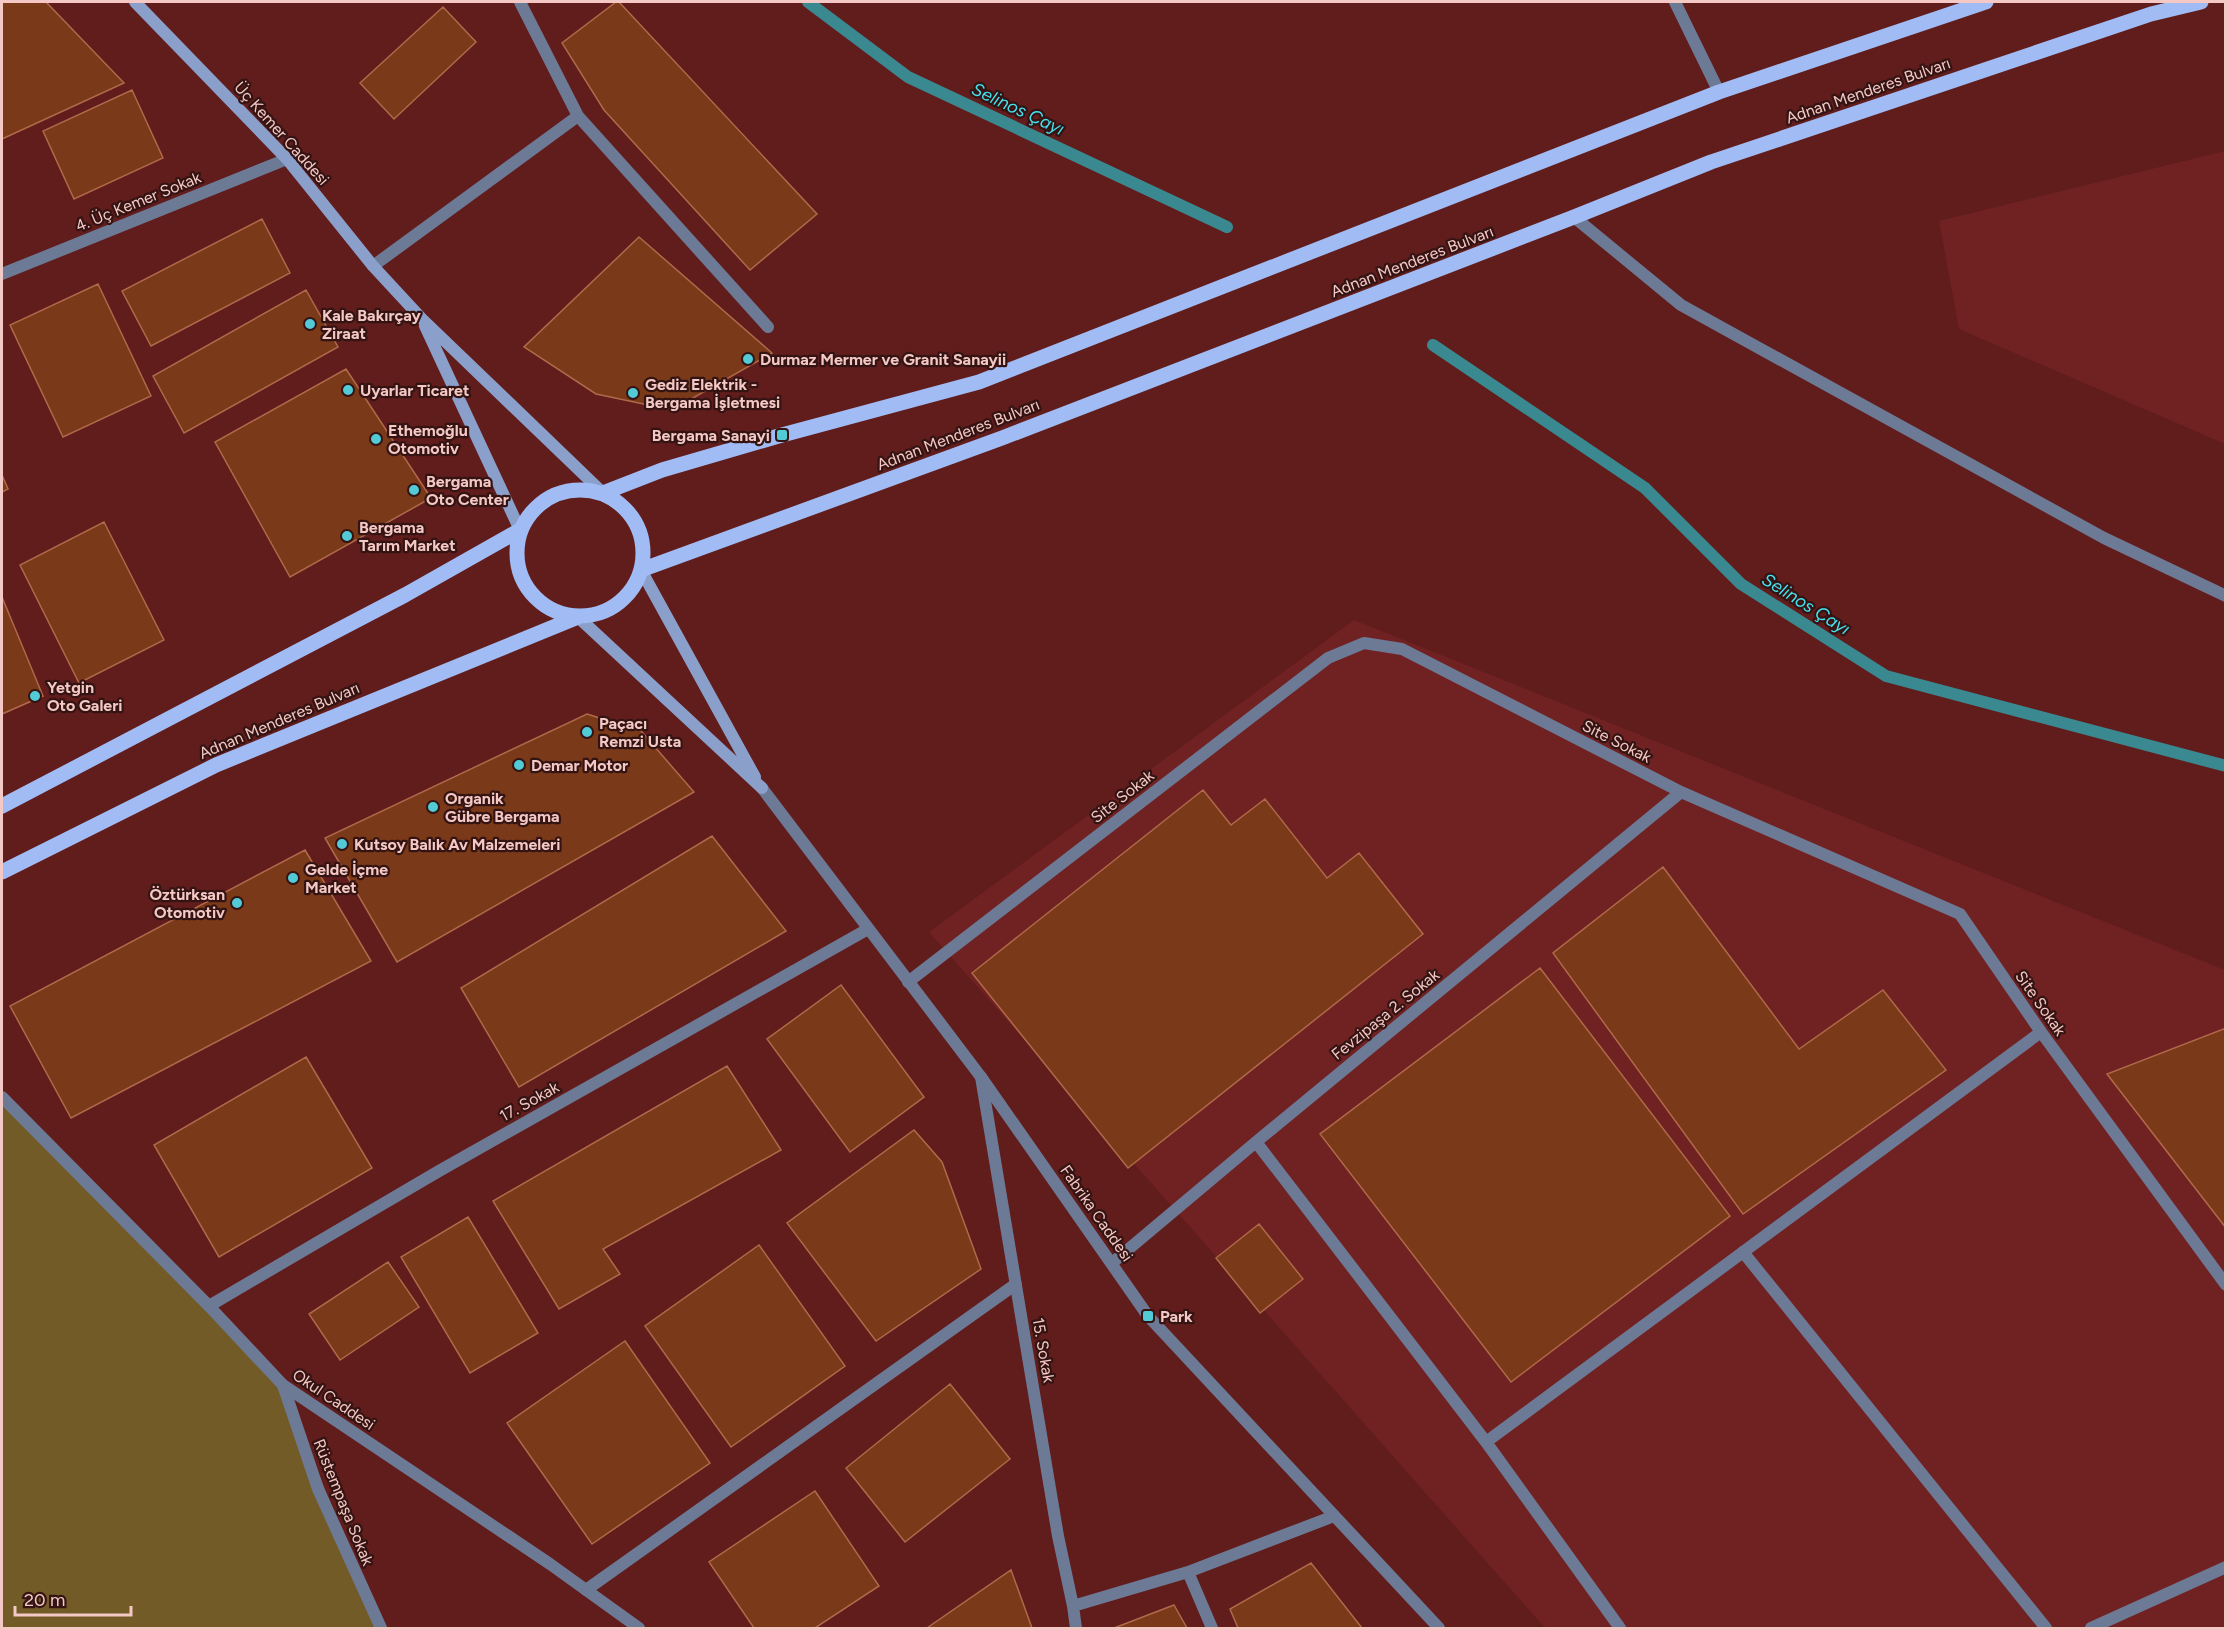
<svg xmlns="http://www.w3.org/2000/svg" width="2227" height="1630" font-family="Figtree,sans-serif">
<rect width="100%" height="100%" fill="#611c1c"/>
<!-- built -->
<path fill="#702222" d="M2225 151V444L1959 329 1939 221Z
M1354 620 2225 970V1628H1545L929 932Z"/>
<!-- green -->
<path fill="#735b27" d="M2 1097 283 1385 381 1628H2Z"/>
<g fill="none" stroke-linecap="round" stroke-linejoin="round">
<!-- stream -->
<path stroke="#3a8890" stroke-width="12" d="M808 2 908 77 1227 227
M1433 345 1645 488 1741 584 1886 676 2226 766"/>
</g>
<!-- building -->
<path fill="#7a3918" stroke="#b0694a" stroke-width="1.5" d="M2 2H46L124 83 2 139Z
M616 2H619L817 214 750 270 604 110 562 43Z
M443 7 476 42 394 119 360 83Z
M132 90 163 158 74 199 43 131Z
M262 219 290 273 151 346 122 291Z
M639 237 772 353 672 410 596 394 524 347Z
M98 284 151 396 63 437 10 325Z
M306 290 338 347 184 433 153 376Z
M346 369 431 498 290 577 215 442Z
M2 475 8 489 2 492Z
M104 522 164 640 79 683 20 565Z
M2 597 43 696 2 714Z
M587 714 641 731 694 792 397 962 325 838Z
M1203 790 1231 825 1265 799 1327 878 1359 853 1423 934 1128 1168 972 973Z
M712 836 786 931 519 1087 461 988Z
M305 850 371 961 71 1118 10 1006Z
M1663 867 1799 1049 1883 990 1946 1070 1743 1214 1553 953Z
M1540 968 1730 1216 1511 1382 1320 1134Z
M841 985 924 1097 850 1152 767 1039Z
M2226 1028V1228L2107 1074Z
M306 1057 372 1168 219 1257 154 1145Z
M727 1066 781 1150 603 1249 620 1274 559 1309 493 1201Z
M914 1130 942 1162 981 1269 876 1341 787 1223Z
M468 1217 538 1333 470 1373 401 1257Z
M1259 1224 1303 1279 1260 1313 1216 1258Z
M759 1245 845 1366 731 1447 645 1326Z
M388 1262 419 1307 340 1360 309 1314Z
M625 1341 710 1463 592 1544 507 1423Z
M950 1384 1010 1459 905 1542 846 1468Z
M815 1491 879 1586 815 1628H754L709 1562Z
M1311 1563 1362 1628H1238L1230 1609Z
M1011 1570 1032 1628H927Z
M1174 1605 1187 1628H1114Z"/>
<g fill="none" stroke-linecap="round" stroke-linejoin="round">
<!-- service -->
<path stroke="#6d7a96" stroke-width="12" d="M578 116 768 327
M373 266 578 116 520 2
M908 982 1328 658 1364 643 1402 649 1681 792 1960 914 2041 1032 2226 1285
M1256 1142 1486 1442 1620 1628
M1112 1263 1256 1142 1681 792
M1486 1442 2041 1032
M2091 1628 2226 1567"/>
<!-- minor -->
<path stroke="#6d7a96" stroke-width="12" d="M1675 2 1719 92
M1574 217 1681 305 2104 538 2226 596
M2 274 287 159
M981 1077 1058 1536 1073 1606 1076 1628
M1743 1252 2046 1628
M209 1306 439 1171 868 929
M283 1385 318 1489 381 1628
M1188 1572 1212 1628
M586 1590 1016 1284
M1073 1606 1188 1572 1334 1516"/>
<!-- tertiary -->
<path stroke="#6d7a96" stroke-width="12" d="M762 788 981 1077 1148 1316 1439 1628
M2 1097 209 1306 283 1385 550 1564 639 1628"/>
<!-- secondary -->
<path stroke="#8aa0cb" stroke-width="12" d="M135 2 287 159 373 266 422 319 603 493
M425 326 520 530
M641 570 755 777
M578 617 762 788"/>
<!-- primary -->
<path stroke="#a1bcf4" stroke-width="15" d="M517 553a63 63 0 1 1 126 0a63 63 0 1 1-126 0Z
M603 493 662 470 782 435 979 382 1719 92 1986 2
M641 570 1002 438 1574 217 1711 162 2151 14 2201 2
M2 806 405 595 520 530
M2 872 216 765 578 617"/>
</g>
<!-- markers -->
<g fill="#52cbd7" stroke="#331413" stroke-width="2">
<circle cx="310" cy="324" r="6"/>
<circle cx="748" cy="359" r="6"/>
<circle cx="348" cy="390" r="6"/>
<circle cx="633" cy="393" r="6"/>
<rect x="776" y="429" width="12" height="12" rx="3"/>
<circle cx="376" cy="439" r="6"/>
<circle cx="414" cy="490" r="6"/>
<circle cx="347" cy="536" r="6"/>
<circle cx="35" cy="696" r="6"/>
<circle cx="587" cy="732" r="6"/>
<circle cx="519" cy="765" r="6"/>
<circle cx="433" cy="807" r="6"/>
<circle cx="342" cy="844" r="6"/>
<circle cx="293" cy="878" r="6"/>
<circle cx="237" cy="903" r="6"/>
<rect x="1142" y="1310" width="12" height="12" rx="3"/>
</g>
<g text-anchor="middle" stroke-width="4.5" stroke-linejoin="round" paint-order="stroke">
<!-- street labels -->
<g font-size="16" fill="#f4c8c4" stroke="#331413">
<text transform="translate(1868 90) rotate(-19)" y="6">Adnan Menderes Bulvarı</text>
<text transform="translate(282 133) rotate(48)" y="6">Üç Kemer Caddesi</text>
<text transform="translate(138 201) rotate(-22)" y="6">4. Üç Kemer Sokak</text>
<text transform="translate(1412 261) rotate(-21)" y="6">Adnan Menderes Bulvarı</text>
<text transform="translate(958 434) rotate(-21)" y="6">Adnan Menderes Bulvarı</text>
<text transform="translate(279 720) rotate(-23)" y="6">Adnan Menderes Bulvarı</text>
<text transform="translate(1617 741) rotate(27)" y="6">Site Sokak</text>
<text transform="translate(1122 796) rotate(-38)" y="6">Site Sokak</text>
<text transform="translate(2041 1003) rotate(55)" y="6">Site Sokak</text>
<text transform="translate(1385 1014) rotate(-39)" y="6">Fevzipaşa 2. Sokak</text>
<text transform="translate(529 1101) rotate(-29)" y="6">17. Sokak</text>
<text transform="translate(1097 1213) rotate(55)" y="6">Fabrika Caddesi</text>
<text transform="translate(1044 1350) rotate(80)" y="6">15. Sokak</text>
<text transform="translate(334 1399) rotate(34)" y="6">Okul Caddesi</text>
<text transform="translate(344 1502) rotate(68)" y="6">Rüstempaşa Sokak</text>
</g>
<!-- poi labels -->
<g font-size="16" font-weight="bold" fill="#f4c8c4" stroke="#331413" text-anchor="start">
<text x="322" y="321">Kale Bakırçay<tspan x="322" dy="18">Ziraat</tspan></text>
<text x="760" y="365">Durmaz Mermer ve Granit Sanayii</text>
<text x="645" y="390">Gediz Elektrik -<tspan x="645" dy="18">Bergama İşletmesi</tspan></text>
<text x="360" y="396">Uyarlar Ticaret</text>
<text x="388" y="436">Ethemoğlu<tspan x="388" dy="18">Otomotiv</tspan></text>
<text x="770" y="441" text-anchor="end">Bergama Sanayi</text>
<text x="426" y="487">Bergama<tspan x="426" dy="18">Oto Center</tspan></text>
<text x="359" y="533">Bergama<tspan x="359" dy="18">Tarım Market</tspan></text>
<text x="47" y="693">Yetgin<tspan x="47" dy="18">Oto Galeri</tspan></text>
<text x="599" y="729">Paçacı<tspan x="599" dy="18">Remzi Usta</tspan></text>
<text x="531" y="771">Demar Motor</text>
<text x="445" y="804">Organik<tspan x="445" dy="18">Gübre Bergama</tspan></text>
<text x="354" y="850">Kutsoy Balık Av Malzemeleri</text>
<text x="305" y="875">Gelde İçme<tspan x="305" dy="18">Market</tspan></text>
<text x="225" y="900" text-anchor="end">Öztürksan<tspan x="225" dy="18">Otomotiv</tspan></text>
<text x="1160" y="1322">Park</text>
</g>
<!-- water labels -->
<g font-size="18" font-style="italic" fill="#47e0ef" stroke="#331413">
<text transform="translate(1018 109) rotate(25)" y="6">Selinos Çayı</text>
<text transform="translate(1806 604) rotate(32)" y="6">Selinos Çayı</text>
</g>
</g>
<!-- border -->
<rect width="2227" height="1630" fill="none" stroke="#f4c8c4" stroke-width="6"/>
<!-- scale -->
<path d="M15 1606v9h116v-9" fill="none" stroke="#f4c8c4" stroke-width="3"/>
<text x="24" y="1606" font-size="18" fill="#f4c8c4" stroke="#331413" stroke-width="4.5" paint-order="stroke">20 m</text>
</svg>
